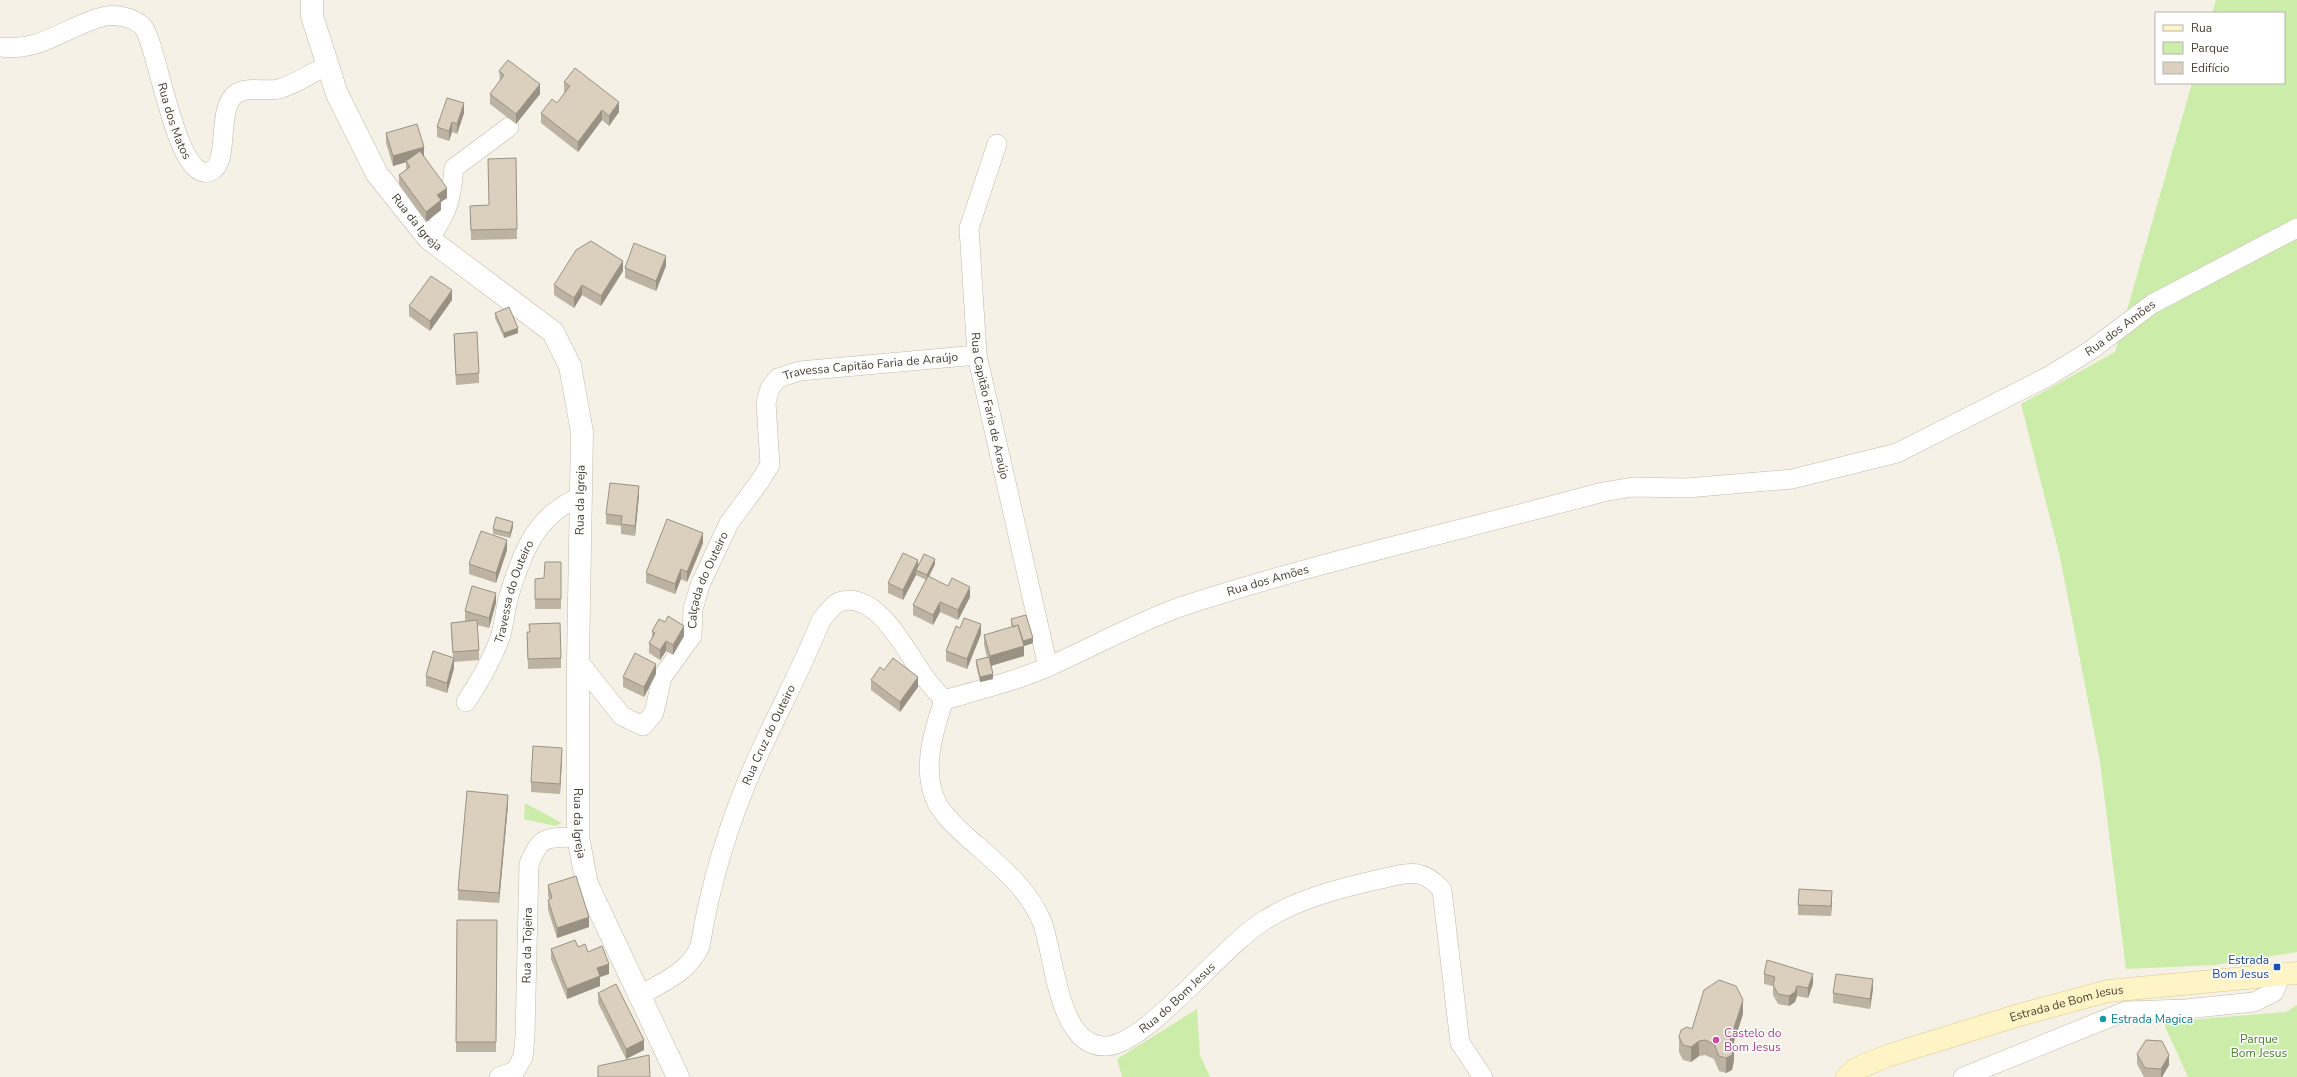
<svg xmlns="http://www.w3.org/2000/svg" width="2297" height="1077" font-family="'Nunito Sans',sans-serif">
<rect width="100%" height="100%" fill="#f5f1e6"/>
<!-- green -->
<path fill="#ccedaa" d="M2216 0H2297V952L2215 965 2126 969 2100 762 2060 557 2021 404 2115 352 2192 83H2284V13H2212Z
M525 803 562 823 555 826 524 819Z
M2297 1005V1077H2188L2163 1022 2286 1012Z
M1197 1009 1200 1055 1210 1077H1122L1117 1059Z"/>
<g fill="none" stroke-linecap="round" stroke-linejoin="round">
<!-- minor casing -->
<g stroke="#c1baa8" stroke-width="20">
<g id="minor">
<path id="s1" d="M0 47C41 53 69 24 106 16 117 14 135 18 143 27 158 44 176 187 211 171 231 162 215 107 237 93 249 86 266 92 279 89 297 84 311 72 328 66"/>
<path id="s2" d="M997 144 969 228 977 355 1048 667"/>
<path d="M429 239C448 212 451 201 454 168L509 127"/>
<path id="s3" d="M578 661 622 716 643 726 654 713 662 677 692 636 693 609 700 585 729 523 760 481 770 465 766 403 770 388 778 378 800 371 977 355"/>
<path id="s4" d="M944 700C979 690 1016 681 1050 666 1095 646 1137 622 1183 606 1321 561 1463 530 1603 492L1633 487 1687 488 1792 479 1897 453 2049 376 2091 350 2152 304 2297 228"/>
<path id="s5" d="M944 700C933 732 921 771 937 803 944 816 956 827 967 837 994 861 1028 887 1042 922 1055 955 1057 1049 1107 1046 1147 1044 1223 945 1265 920 1298 899 1337 889 1376 880 1405 874 1420 865 1442 890L1460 1043 1483 1077"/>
<path id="s6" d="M466 702C480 681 491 662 500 638 504 625 505 612 508 599 521 555 535 515 580 497"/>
<path id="s7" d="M640 995C662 983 690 971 700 946 711 880 728 824 755 763 776 715 802 669 821 620 827 614 833 603 842 601 880 593 908 655 926 679 931 686 938 693 944 700"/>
<path id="s8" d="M499 1077 515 1071 523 1057 525 1036 529 864C541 834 547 838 578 837"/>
<path d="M1963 1077 2126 1011 2186 1009 2254 1002 2274 992 2281 975"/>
</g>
</g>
<!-- tertiary casing -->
<g stroke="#c1baa8" stroke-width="23">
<g id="tertiary">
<path id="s9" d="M312 0V16L337 94 377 174 429 239 553 332 570 366 582 432 578 661V837L587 884 678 1077"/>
</g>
</g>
<!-- secondary casing -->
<g stroke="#d9c991" stroke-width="23">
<g id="secondary">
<path id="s10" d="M1847 1077 1856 1069 1887 1056 2019 1015 2108 991 2297 973"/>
</g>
</g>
<!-- minor -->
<use href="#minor" stroke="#fff" stroke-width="19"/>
<!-- tertiary -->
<use href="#tertiary" stroke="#fff" stroke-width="22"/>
<!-- secondary -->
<use href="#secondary" stroke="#fff4c6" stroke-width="22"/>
</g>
<!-- wall -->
<path fill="#bcb3a3" d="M499 71 540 94 516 124 490 104V94L500 82Z
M564 82 619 112 609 126 602 120 578 152 541 123V113L557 103 565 92H564Z
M464 113 457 134 452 132 449 141 437 137V127Z
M386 133 424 157 447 198 441 202V210L426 222 399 185V175L406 170V162L393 166 386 143Z
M516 158 517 239 471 240 470 206 489 205Z
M666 266 656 291 625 278V268Z
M623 271 601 306 582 295 574 308 554 295V285Z
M452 300 430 331 409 316V306Z
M495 313 518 333 504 338 495 318Z
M454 334 479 373V383L456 385 454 344Z
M639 496 635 536 621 534V526L606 524V514Z
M513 527 510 538 493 534V529Z
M703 543 687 582 681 579 675 594 646 583V573Z
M507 550 496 583 469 574V564Z
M561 562V609H535V579L544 578Z
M935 564 929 577 970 597 958 620 940 612 933 625 913 615V605L926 580 916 575 903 600 888 593V583L918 565Z
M496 603 489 628 477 625 479 650V660L454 662V668L447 693 426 686V676L453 657 451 633V623L465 621V611Z
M1011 619 1033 643 1024 646V656L991 666 993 679 980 682 976 665V660L987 657 984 645V635L1012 627 1011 624Z
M652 631 684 636 673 655 666 651 660 660 649 653V643L652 639Z
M529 632 561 658V668L528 669 527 642Z
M981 634 967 669 946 661V651Z
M656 674 644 697 623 687V677Z
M871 680 918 687 900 712 871 690Z
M562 758 560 794 531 792V782Z
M508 805 499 903 458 900V890Z
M548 885 589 927 557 938 548 910V900L549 899 548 895Z
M1832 901 1831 916 1798 915V905Z
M457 920H497L496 1052H456Z
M578 947 588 952 609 974 600 977V986L567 999 551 959V949Z
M1764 974 1813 984 1808 998 1797 996 1795 1002 1789 1006 1778 1004 1773 995V986L1764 984Z
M1873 989 1870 1009 1833 1003V993Z
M598 993 644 1050 626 1059 598 1003Z
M1743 1014 1733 1044 1734 1060 1732 1070 1726 1073 1719 1071 1714 1059 1705 1055 1699 1056 1691 1062 1683 1060 1679 1052V1037L1692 1029Z
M2137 1054 2169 1065 2162 1077H2144L2137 1064Z"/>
<!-- shaded-wall -->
<path fill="#999284" d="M540 84V94L516 124V114Z
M619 102V112L609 126V116Z
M464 103V113L457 134V124Z
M602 110V120L578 152V142Z
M452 122V132L449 141V131Z
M424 147V157L393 166V156Z
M447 188V198L441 202V210L426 222V212L437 195Z
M666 256V266L656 291V281Z
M623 261V271L601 306V296Z
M582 285V295L574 308V298Z
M452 290V300L430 331V321Z
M518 328V333L504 338V333Z
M639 486V496L635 536V526Z
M513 522V527L510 538V533Z
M703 533V543L687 582V572Z
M507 540V550L496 583V573Z
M935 559V564L927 580V575Z
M918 560V570H916V575L903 600V590Z
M681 569V579L675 594V584Z
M970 587V597L958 620V610Z
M496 593V603L489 628V618Z
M940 602V612L933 625V615Z
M981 624V634L967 669V659Z
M684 626V636L673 655V645Z
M1033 638V643L1024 646V656L990 666V656L1021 642Z
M666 641V651L660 660V650Z
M454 658V668L447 693V683Z
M656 664V674L644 697V687Z
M993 674V679L980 682V677Z
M918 677V687L900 712V702Z
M562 748V758L560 794V784Z
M508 795V805L499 903V893Z
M1832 891V901L1831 916V906Z
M589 917V927L557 938V928Z
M609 964V974L600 977V986L567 999V989L597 968Z
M1813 974V984L1808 998V988Z
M1873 979V989L1870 1009V999Z
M1797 986V996L1795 1002 1789 1006V996Z
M1743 1000V1014L1730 1055V1040Z
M644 1040V1050L626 1059V1049Z
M1699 1041V1056L1691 1062V1047Z
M1734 1046V1060L1732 1070 1726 1073V1058Z
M2169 1055V1065L2162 1077H2161V1069Z"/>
<!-- building -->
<path fill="#dbd0bd" stroke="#999284" d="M508 60 540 84 516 114 490 94 504 75 499 71Z
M575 68 619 102 609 116 602 110 578 142 541 113 552 99 557 103 570 86 564 82Z
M447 98 464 103 457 124 452 122 449 131 437 127Z
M417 124 424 147 393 156 386 133Z
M420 151 447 188 437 195 441 200 426 212 399 175 410 167 406 161Z
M516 158 517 229 471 230 470 206 489 205 488 159Z
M591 241 623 261 601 296 582 285 574 298 554 285 576 250Z
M634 243 666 256 656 281 625 268Z
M431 276 452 290 430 321 409 306Z
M509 307 518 328 504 333 495 313Z
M477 332 479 373 456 375 454 334Z
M610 483 639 486 635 526 621 524 622 516 606 514Z
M496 517 513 522 510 533 493 529Z
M667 519 703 533 687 572 681 569 675 584 646 573Z
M481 531 507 540 496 573 469 564Z
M903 553 918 560 903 590 888 583Z
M924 554 935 559 927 575 916 570Z
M545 562H561V599H535V579L544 578Z
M928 576 948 586 952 578 970 587 958 610 940 602 933 615 913 605Z
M472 586 496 593 489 618 465 611Z
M1026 615 1033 638 1023 641 1018 625 1013 627 1011 619Z
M668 616 684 626 673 645 666 641 660 650 649 643 655 633 652 631 659 619 665 622Z
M964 618 981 624 967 659 946 651 956 626 960 628Z
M477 620 479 650 453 652 451 623Z
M560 623 561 658 528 659 527 632H530L529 624Z
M1018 625 1024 646 990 656 984 635Z
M433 651 454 658 447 683 426 676Z
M635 653 656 664 644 687 623 677Z
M989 657 993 674 980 677 976 660Z
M893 658 918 677 900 702 871 680 880 667 884 670Z
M533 746 562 748 560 784 531 782Z
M467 791 508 795 499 893 458 890Z
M576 876 589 917 557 928 548 900 552 898 548 885Z
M1799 889 1832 891 1831 906 1798 905Z
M457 920H497L496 1042H456Z
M575 940 578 947 585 944 588 952 602 946 609 964 597 968 600 976 567 989 551 949Z
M1767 960 1813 974 1808 988 1797 986 1795 992 1789 996 1778 994 1773 985 1775 977 1764 974Z
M1836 974 1873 979 1870 999 1833 993Z
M1719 980 1736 986 1743 1000 1730 1040 1734 1046 1732 1055 1726 1058 1719 1056 1714 1044 1705 1040 1699 1041 1691 1047 1683 1045 1679 1037 1681 1030 1687 1027 1692 1029 1704 990Z
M616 984 644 1040 626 1049 598 993Z
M2146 1040 2162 1041 2169 1055 2161 1069 2145 1068 2137 1054Z
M649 1055 650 1077H598V1066Z"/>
<!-- markers -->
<rect fill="#1a4fb4" stroke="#fff" stroke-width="1.5" x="2273" y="963" width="8" height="8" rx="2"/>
<circle fill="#0f9aa8" stroke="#fff" stroke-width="1.5" cx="2103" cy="1019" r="4"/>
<circle fill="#d1479c" stroke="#fff" stroke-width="1.5" cx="1716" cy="1040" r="4"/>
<g text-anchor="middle" stroke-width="3" stroke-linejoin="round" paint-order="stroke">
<!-- street labels -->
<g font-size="12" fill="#484134" stroke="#fff">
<text dy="4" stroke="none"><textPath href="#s1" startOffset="251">Rua dos Matos</textPath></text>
<text dy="4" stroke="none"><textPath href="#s9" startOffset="250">Rua da Igreja</textPath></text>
<text dy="4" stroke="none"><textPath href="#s4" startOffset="1247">Rua dos Amões</textPath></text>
<text dy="4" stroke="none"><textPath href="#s3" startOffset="574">Travessa Capitão Faria de Araújo</textPath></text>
<text dy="4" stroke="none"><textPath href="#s2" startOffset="268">Rua Capitão Faria de Araújo</textPath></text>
<text transform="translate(580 500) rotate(-89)" y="4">Rua da Igreja</text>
<text dy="4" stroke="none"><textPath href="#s4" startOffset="346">Rua dos Amões</textPath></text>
<text dy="4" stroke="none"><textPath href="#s3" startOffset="257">Calçada do Outeiro</textPath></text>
<text dy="4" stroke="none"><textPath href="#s6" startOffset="121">Travessa do Outeiro</textPath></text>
<text dy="4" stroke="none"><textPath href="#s7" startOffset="302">Rua Cruz do Outeiro</textPath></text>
<text dy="4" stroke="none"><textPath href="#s9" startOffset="922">Rua da Igreja</textPath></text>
<text dy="4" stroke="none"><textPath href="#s8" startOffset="145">Rua da Tojeira</textPath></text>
<text dy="4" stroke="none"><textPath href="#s5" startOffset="503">Rua do Bom Jesus</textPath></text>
<text dy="4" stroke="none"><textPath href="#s10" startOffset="233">Estrada de Bom Jesus</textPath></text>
</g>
<!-- transit labels -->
<g font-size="12" fill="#164399" stroke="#fff" text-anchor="end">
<text x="2269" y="964">Estrada<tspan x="2269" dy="14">Bom Jesus</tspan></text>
</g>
<!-- culture labels -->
<g font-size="12" fill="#0d838f" stroke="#fff" text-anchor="start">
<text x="2111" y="1023">Estrada Magica</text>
</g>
<!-- hotel labels -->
<g font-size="12" fill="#b23c85" stroke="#fff" text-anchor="start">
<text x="1724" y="1037">Castelo do<tspan x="1724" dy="14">Bom Jesus</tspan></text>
</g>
<!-- park labels -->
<g font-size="12" fill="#418121" stroke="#fff">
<text x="2259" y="1043">Parque<tspan x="2259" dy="14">Bom Jesus</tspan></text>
</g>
</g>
<!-- legend -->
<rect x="2155" y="12" width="130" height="72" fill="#ffffff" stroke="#b6b3ae"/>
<rect x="2163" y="25" width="20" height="6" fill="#fff4c6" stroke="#b6b3ae"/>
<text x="2191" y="32" font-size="12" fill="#484134">Rua</text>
<rect x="2163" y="42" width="20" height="12" fill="#ccedaa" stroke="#b6b3ae"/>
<text x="2191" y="52" font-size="12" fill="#484134">Parque</text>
<rect x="2163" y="62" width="20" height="12" fill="#dbd0bd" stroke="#b6b3ae"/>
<text x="2191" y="72" font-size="12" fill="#484134">Edifício</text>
</svg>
